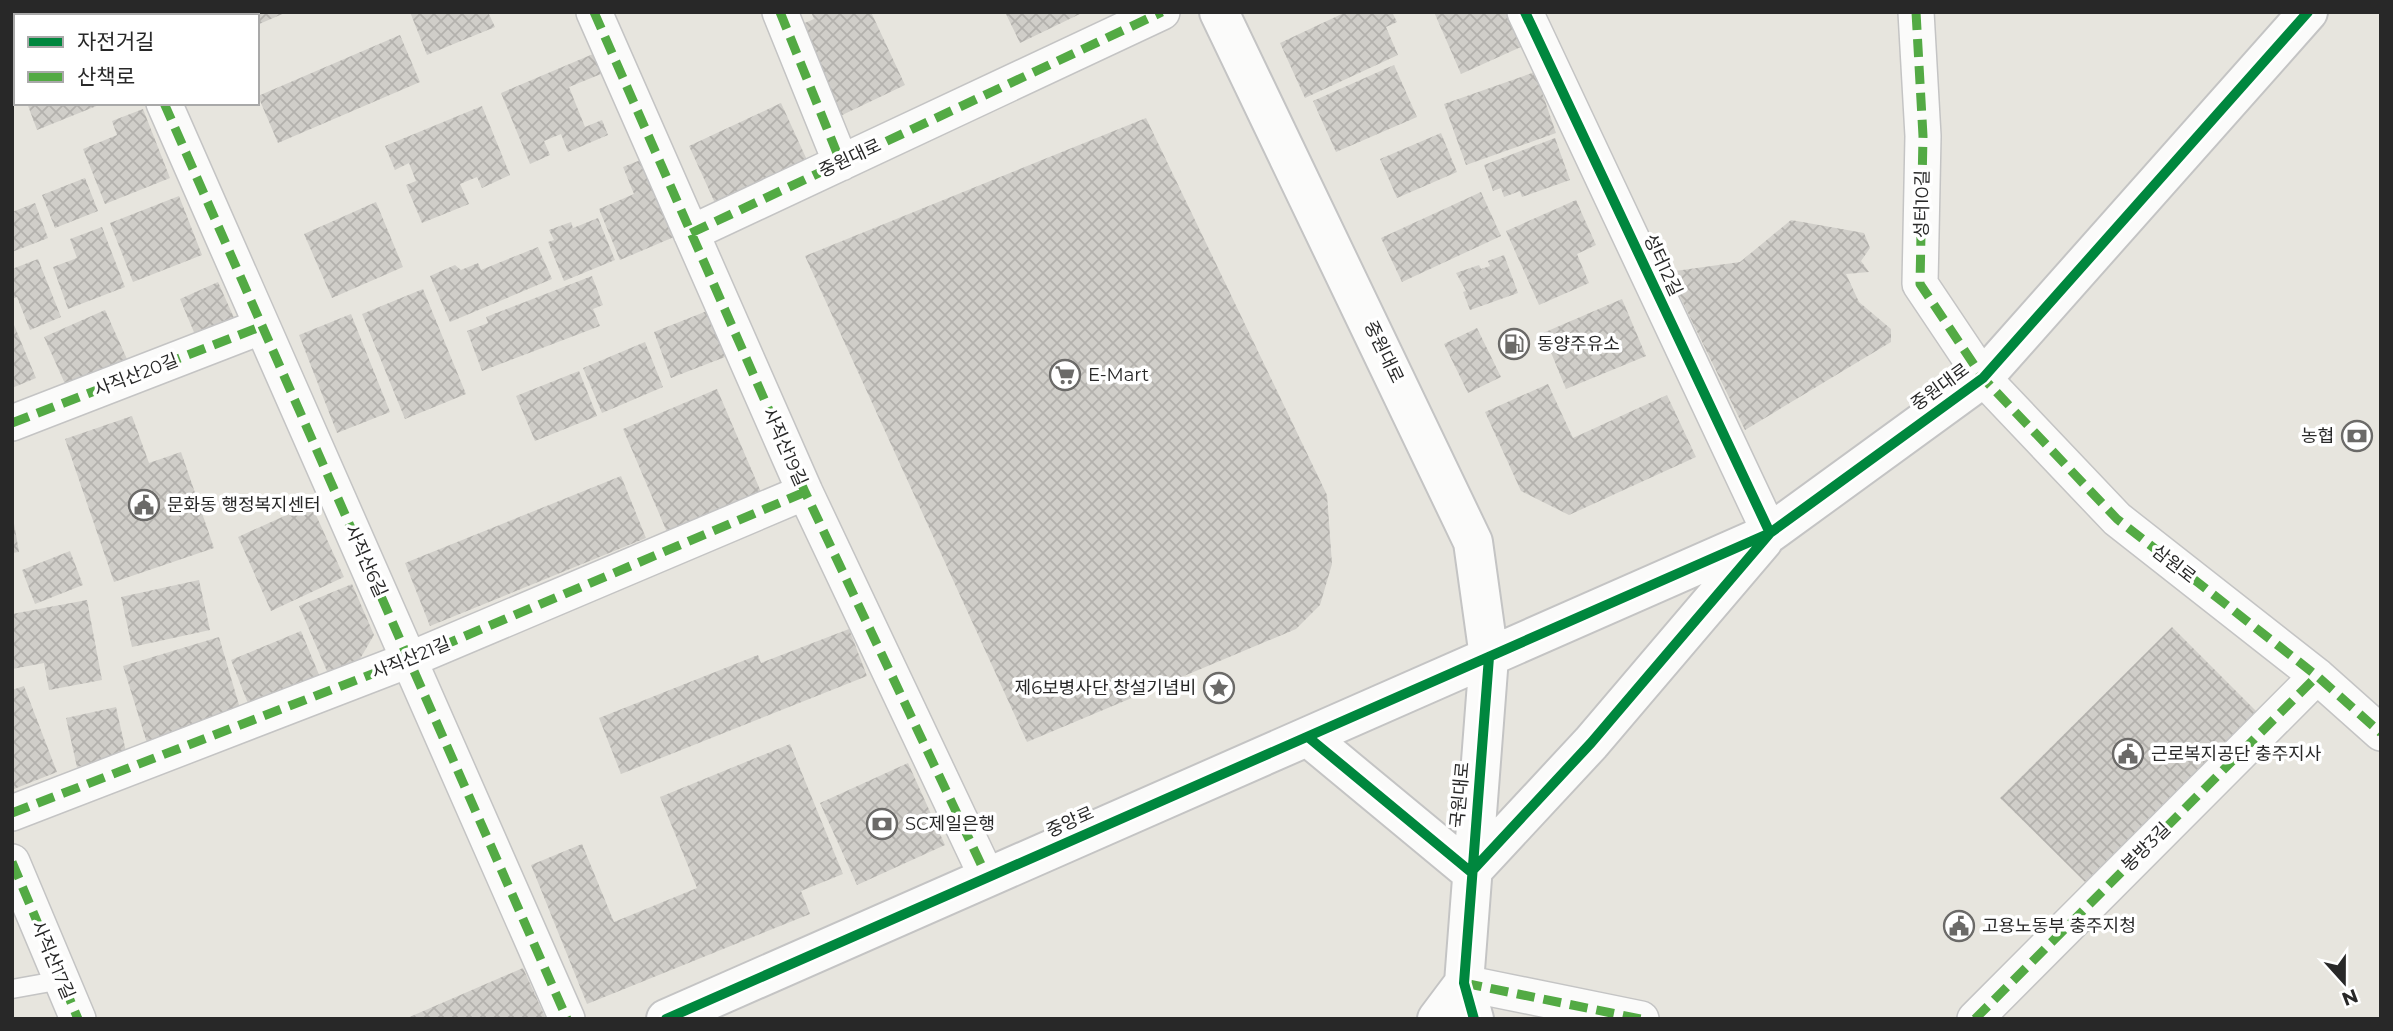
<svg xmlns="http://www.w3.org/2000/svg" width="2393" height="1031" font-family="Montserrat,'Noto Sans KR',sans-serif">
<defs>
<pattern id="building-cross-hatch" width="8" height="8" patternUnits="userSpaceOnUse" patternTransform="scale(1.75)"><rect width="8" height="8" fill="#d0cec9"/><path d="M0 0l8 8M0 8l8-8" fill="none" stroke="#b3b1ad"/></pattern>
</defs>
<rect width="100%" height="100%" fill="#e7e5de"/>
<!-- building -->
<path fill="url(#building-cross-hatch)" d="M182 12H287L257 25V16H181Z
M410 12H488L495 27 427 55Z
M811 12H871L905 85 836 118 793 28 814 19Z
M1005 12H1084L1020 43Z
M1346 12H1392L1397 22 1386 27 1398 55 1305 98 1280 43Z
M1434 12H1509L1523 46 1461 74Z
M400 35 420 82 278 143 258 96Z
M593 54 601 74 569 87 585 127 602 120 608 135 568 152 561 134 544 141 550 155 530 164 501 93Z
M1394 65 1417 117 1336 152 1313 101Z
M1535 72 1556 133 1466 165 1444 104Z
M27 103H104L37 130Z
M781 103 807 160 715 203 689 146Z
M482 106 510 175 482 188 477 177 460 184 469 204 422 223 406 185 416 181 409 163 395 170 385 146Z
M143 109 170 178 105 204 83 149 117 135 112 121Z
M1146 118 1327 495 1332 564 1320 605 1296 629 1027 742 805 256Z
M1441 133 1457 172 1397 198 1380 159Z
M1555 138 1570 180 1522 197 1520 191 1504 197 1501 188 1493 191 1484 165Z
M648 157 681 234 620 260 599 209 634 194 623 167Z
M85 178 98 211 55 228 42 195Z
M1481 192 1501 236 1402 282 1381 238Z
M179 196 202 255 133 282 110 223Z
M1576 200 1596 245 1577 254 1589 283 1539 305 1506 231Z
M376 202 403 267 332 298 304 234Z
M35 203 48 238 12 252V212Z
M598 218 615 260 564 281 548 242 554 240 549 230 571 222 573 228Z
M1791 220 1864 233 1870 248 1861 261 1869 272 1846 274 1859 302 1891 329V342L1745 430 1668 272 1740 262Z
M102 227 125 287 68 309 53 267 77 258 70 239Z
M538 247 552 279 450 322 430 276 455 265 461 270 478 263 481 270Z
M1504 255 1518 293 1470 310 1463 292 1466 291 1456 273 1479 265 1481 269 1490 266 1488 261Z
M38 259 61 317 30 330 17 297 12 299V269Z
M592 276 603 305 593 309 600 326 482 371 467 331 488 323 486 317Z
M218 282 235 320 196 337 180 299Z
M423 289 466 394 405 419 362 314Z
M1622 299 1646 356 1566 389 1543 333Z
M105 310 127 359 66 386 44 337Z
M707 311 725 357 671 378 654 332Z
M351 314 390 412 337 433 299 335Z
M12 320 36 378 12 388Z
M1477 328 1501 377 1468 393 1444 344Z
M645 342 663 387 602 413 583 368Z
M579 371 597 416 535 441 516 396Z
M1548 384 1573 438 1667 395 1696 457 1569 515 1521 491 1485 412Z
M717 389 761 492 667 532 623 429Z
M132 416 149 463 181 452 214 548 114 582 65 439Z
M621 476 646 538 430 626 405 563Z
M311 504 344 577 271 611 238 537Z
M12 512 19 552 12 553Z
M70 551 83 585 35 604 22 570Z
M199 580 210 630 132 647 121 597Z
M352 584 374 635 357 664 329 676 299 606Z
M87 600 102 680 49 690 44 663 12 669V614Z
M2172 627 2256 711 2085 882 2000 798Z
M849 629 867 676 621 774 599 718 758 655 761 663Z
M301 631 320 677 249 706 231 660Z
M219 637 242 715 147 743 123 666Z
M24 686 57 772 14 789 12 690Z
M116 707 127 756 77 767 66 718Z
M790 744 843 874 801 891 810 914 587 1004 531 865 582 844 614 922 697 888 660 797Z
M908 763 945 845 857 885 820 803Z
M523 968 546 1019H405Z"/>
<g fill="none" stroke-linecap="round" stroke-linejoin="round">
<!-- lane casing -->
<g stroke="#c4c4c4" stroke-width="21">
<path id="lane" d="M12 989 62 980"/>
</g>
<!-- street casing -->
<g stroke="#c4c4c4" stroke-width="38">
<path id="street" d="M594 12 805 492 987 877
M780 12 841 163
M1525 12 1770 533
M1916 12 1923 136 1920 284 1983 378 2117 519 2317 676 2381 733
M115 16 123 12
M12 61 16 60
M164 103 567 1019
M691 233 1162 12
M12 423 260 327
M12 813 411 659 805 492
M12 862 78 1019
M1464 983 1641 1019
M1975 1019 2317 676"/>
</g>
<!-- secondary casing -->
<g stroke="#c4c4c4" stroke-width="42">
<path id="secondary" d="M1219 12 1473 542 1489 657 1464 983 1474 1019
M1308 737 1471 872
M1471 872 1591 743 1763 541
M666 1019 1770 533 1983 378 2308 12
M1437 1019 1464 983"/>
</g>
<!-- lane -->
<use href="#lane" stroke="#fbfbfa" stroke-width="18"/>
<!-- street -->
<use href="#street" stroke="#fbfbfa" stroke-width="35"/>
<!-- secondary -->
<use href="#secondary" stroke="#fbfbfa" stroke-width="38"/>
<!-- quiet -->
<path stroke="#53aa44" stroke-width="9" stroke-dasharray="18 9" stroke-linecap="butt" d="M594 12 805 492 987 877
M780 12 841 163
M1916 12 1923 136 1920 284 1983 378 2117 519 2317 676 2381 733
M115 16 123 12
M12 61 16 60
M164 103 567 1019
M691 233 1162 12
M12 423 260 327
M12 813 411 659 805 492
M12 862 78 1019
M1464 983 1641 1019
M1975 1019 2317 676"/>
<!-- cycleway casing -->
<g stroke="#fff" stroke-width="15">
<path id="cycleway" d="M1308 737 1471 872
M1471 872 1591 743 1770 533 1525 12
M666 1019 1770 533 1983 378 2308 12
M1474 1019 1464 983 1489 657"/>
</g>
<!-- cycleway -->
<use href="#cycleway" stroke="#00873e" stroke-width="10"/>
</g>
<!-- icons -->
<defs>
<g id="fuel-ring" transform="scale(1.575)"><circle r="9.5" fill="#fff" stroke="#6b6a68" stroke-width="1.5"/><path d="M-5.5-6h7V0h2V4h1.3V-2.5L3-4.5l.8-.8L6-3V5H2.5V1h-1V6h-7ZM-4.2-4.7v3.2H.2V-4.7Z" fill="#6b6a68"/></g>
<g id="supermarket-ring" transform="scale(1.575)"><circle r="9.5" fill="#fff" stroke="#6b6a68" stroke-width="1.5"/><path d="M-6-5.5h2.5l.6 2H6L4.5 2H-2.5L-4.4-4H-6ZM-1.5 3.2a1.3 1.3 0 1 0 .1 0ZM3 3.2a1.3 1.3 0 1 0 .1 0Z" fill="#6b6a68"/></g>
<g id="bank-ring" transform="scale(1.575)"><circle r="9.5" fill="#fff" stroke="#6b6a68" stroke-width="1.5"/><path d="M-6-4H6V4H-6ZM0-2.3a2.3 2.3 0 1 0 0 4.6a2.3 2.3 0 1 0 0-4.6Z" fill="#6b6a68"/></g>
<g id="civic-ring" transform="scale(1.575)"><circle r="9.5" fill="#fff" stroke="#6b6a68" stroke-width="1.5"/><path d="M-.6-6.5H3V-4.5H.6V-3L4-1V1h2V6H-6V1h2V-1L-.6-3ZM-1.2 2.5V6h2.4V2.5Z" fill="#6b6a68"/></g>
<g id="sight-ring" transform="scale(1.575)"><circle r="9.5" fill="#fff" stroke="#6b6a68" stroke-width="1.5"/><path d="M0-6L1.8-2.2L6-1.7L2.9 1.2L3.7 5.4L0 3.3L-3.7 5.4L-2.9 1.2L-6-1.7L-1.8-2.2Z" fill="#6b6a68"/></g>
</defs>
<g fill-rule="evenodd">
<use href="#fuel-ring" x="1514" y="344"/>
<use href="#supermarket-ring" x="1065" y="375"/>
<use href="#bank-ring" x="2357" y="436"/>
<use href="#civic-ring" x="144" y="505"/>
<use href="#sight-ring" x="1219" y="688"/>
<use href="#civic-ring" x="2128" y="754"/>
<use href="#bank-ring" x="882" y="824"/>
<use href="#civic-ring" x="1959" y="926"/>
</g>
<g text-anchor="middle" stroke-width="7" stroke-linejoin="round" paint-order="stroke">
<!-- street labels -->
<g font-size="18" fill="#282828" stroke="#fff">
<text transform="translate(850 158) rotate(-25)" y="6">중원대로</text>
<text transform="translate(1922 204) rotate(-89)" y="6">성터10길</text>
<text transform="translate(1663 265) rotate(65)" y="6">성터12길</text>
<text transform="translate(1384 352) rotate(64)" y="6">중원대로</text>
<text transform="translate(136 375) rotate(-21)" y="6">사직산20길</text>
<text transform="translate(1940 387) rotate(-36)" y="6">중원대로</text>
<text transform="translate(785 447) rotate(66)" y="6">사직산19길</text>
<text transform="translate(366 561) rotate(66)" y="6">사직산6길</text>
<text transform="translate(2174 564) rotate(38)" y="6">삼원로</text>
<text transform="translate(411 658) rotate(-22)" y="6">사직산21길</text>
<text transform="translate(1460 795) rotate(-85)" y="6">국원대로</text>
<text transform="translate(1070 822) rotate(-24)" y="6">중앙로</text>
<text transform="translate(2146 847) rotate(-45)" y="6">봉방3길</text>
<text transform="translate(53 960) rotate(67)" y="6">사직산17길</text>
</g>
<!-- poi labels -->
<g font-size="18" fill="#282828" stroke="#fff" text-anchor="start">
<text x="1537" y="350">동양주유소</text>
<text x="1088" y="381">E-Mart</text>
<text x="2334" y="442" text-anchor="end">농협</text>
<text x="167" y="511">문화동 행정복지센터</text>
<text x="1196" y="694" text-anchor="end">제6보병사단 창설기념비</text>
<text x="2151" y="760">근로복지공단 충주지사</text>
<text x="905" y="830">SC제일은행</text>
<text x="1982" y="932">고용노동부 충주지청</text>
</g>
</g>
<!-- border -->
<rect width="2393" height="1031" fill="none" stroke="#282828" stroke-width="28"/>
<!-- legend -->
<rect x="14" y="14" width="245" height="91" fill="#ffffff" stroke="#a9a9a9" stroke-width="2"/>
<rect x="28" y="37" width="35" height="10" fill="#00873e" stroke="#a9a9a9" stroke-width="2"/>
<text x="77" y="49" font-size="21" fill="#282828">자전거길</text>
<rect x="28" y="72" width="35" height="10" fill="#53aa44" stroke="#a9a9a9" stroke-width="2"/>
<text x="77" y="84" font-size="21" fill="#282828">산책로</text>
<!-- north arrow -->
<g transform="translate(2344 982) rotate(159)" stroke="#ffffff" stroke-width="5" paint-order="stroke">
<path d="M0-5L12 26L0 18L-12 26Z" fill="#282828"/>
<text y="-10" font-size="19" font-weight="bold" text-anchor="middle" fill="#282828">N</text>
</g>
</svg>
